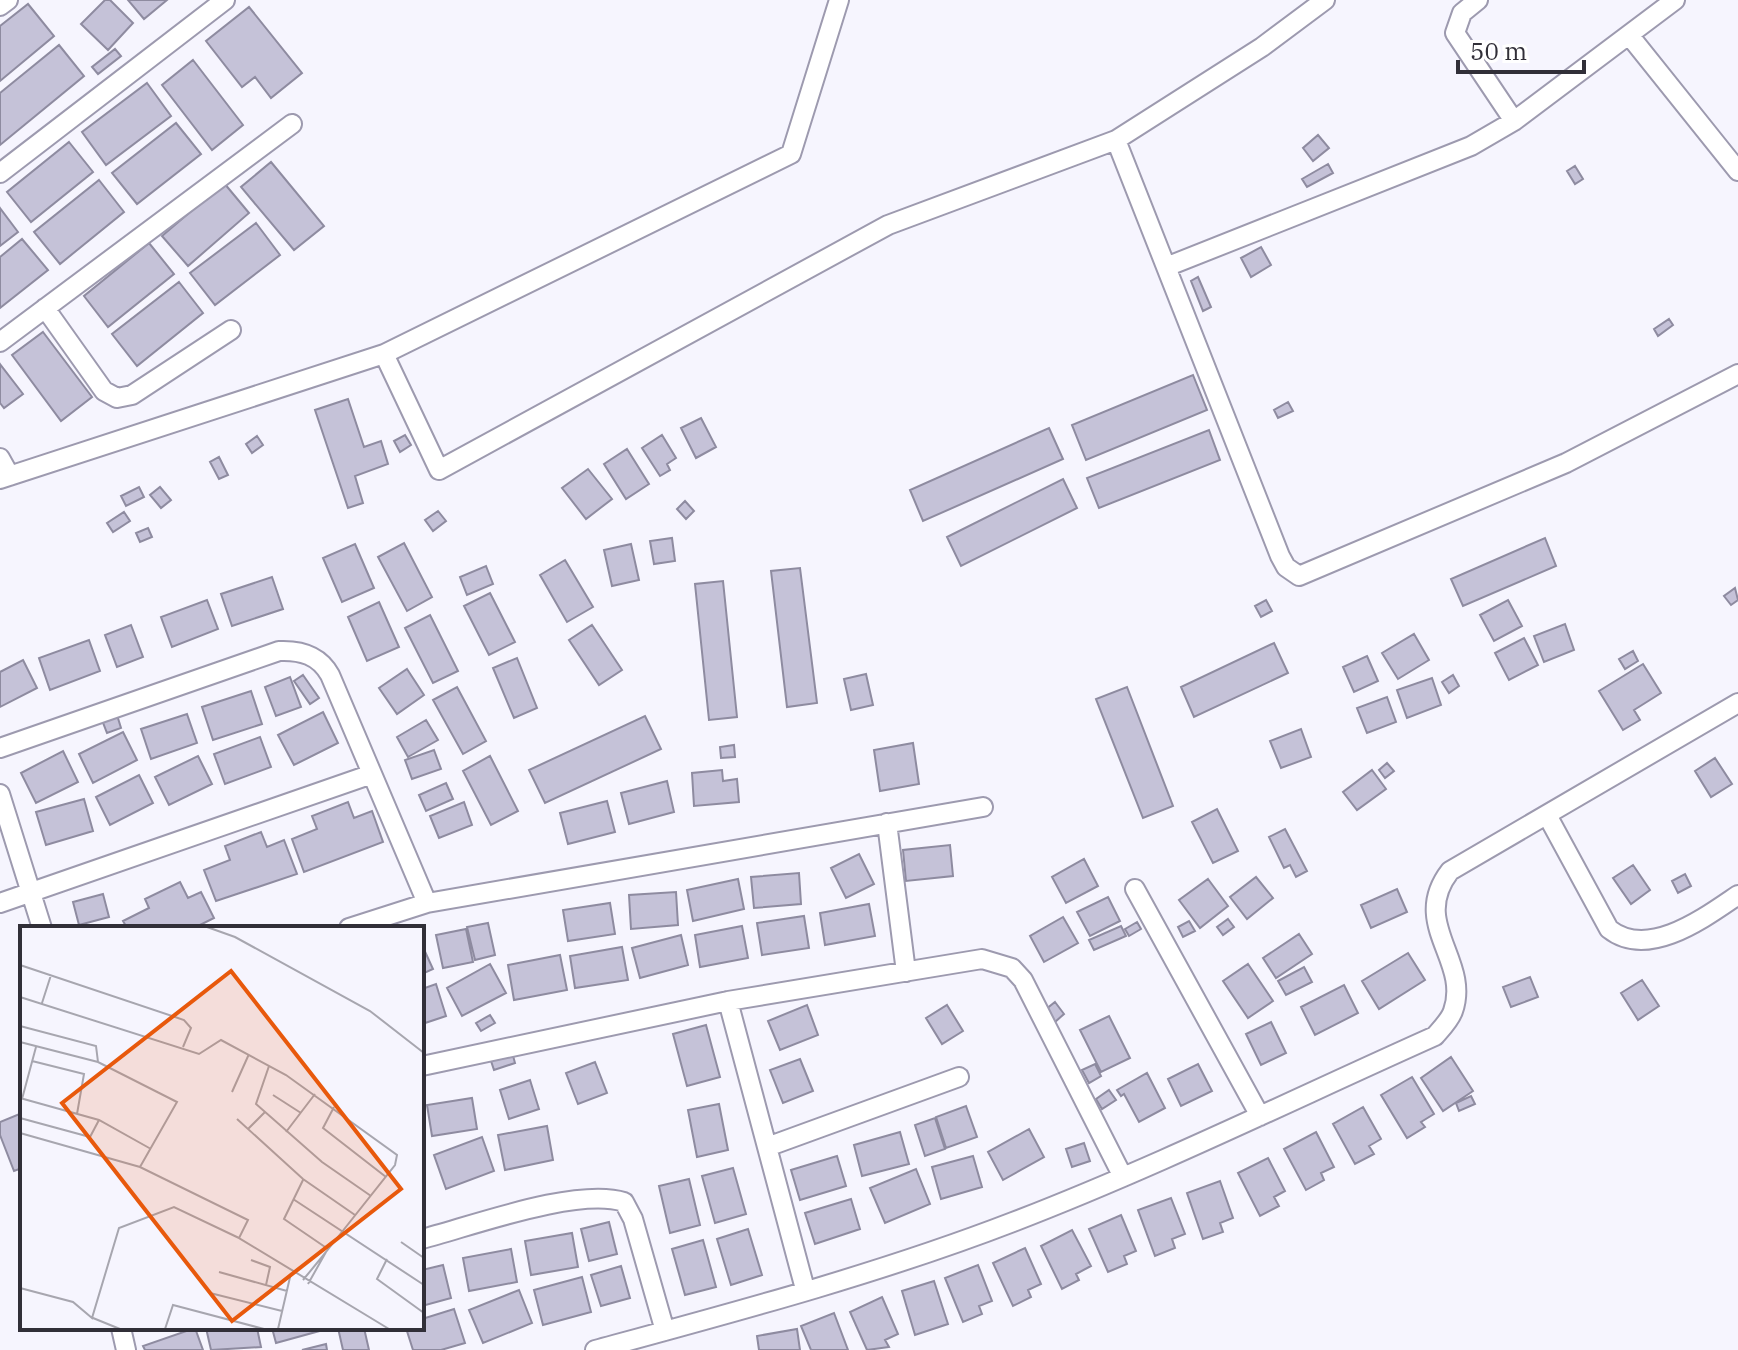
<svg xmlns="http://www.w3.org/2000/svg" width="1738" height="1350" font-family="'IBM Plex Serif',serif">
<rect width="100%" height="100%" fill="#f6f5fe"/>
<!-- building -->
<path fill="#c5c2d8" stroke="#8e8ba0" stroke-width="2" d="M105 0H110L133 23 108 50 81 24Z
M128 0H167L144 19Z
M28 4 54 36 0 81V26Z
M249 7 302 73 271 98 255 77 242 87 206 41Z
M59 45 84 76 0 145V93Z
M115 49 121 56 98 74 92 67Z
M193 60 243 125 212 150 162 85Z
M147 83 171 116 106 165 82 132Z
M176 123 201 154 137 204 112 173Z
M1318 135 1329 148 1313 161 1303 148Z
M69 142 93 172 31 222 7 192Z
M271 162 324 226 294 250 241 187Z
M1328 164 1333 173 1307 187 1302 179Z
M1575 166 1583 179 1575 184 1567 171Z
M99 180 124 212 60 264 34 232Z
M224 183 249 213 188 266 162 236Z
M0 208 18 232 0 246Z
M256 223 280 255 215 305 190 273Z
M22 239 48 270 0 308V257Z
M149 243 174 274 108 327 84 296Z
M1261 247 1271 265 1251 277 1241 258Z
M1198 277 1211 307 1203 311 1191 281Z
M179 282 203 313 137 366 112 334Z
M1669 319 1673 325 1658 336 1654 329Z
M43 332 92 397 61 421 12 355Z
M0 364 23 394 4 408 0 403Z
M1193 375 1207 410 1086 460 1072 425Z
M348 399 364 447 381 441 388 464 355 476 363 503 348 508 315 410Z
M1288 402 1293 411 1278 418 1274 410Z
M701 418 716 447 696 458 681 428Z
M1049 428 1063 459 923 521 910 490Z
M1209 430 1220 460 1099 508 1087 478Z
M405 435 411 445 400 452 394 441Z
M662 435 676 458 667 464 670 470 660 476 642 448Z
M257 436 263 445 252 453 246 444Z
M627 449 649 484 626 499 604 464Z
M219 457 228 475 219 479 210 462Z
M588 469 612 499 586 519 562 488Z
M1063 479 1077 508 961 566 947 537Z
M139 487 144 497 126 506 121 496Z
M160 487 171 500 161 508 150 495Z
M685 501 694 511 686 519 677 509Z
M438 511 446 521 433 531 425 520Z
M124 512 130 521 113 532 107 523Z
M148 528 152 537 140 542 136 533Z
M672 538 675 561 654 564 650 541Z
M1545 538 1556 566 1463 606 1451 579Z
M404 543 432 597 407 611 378 557Z
M355 544 374 588 342 602 323 558Z
M631 544 639 580 612 586 604 550Z
M565 560 593 607 567 622 540 575Z
M486 566 493 584 467 595 460 577Z
M800 568 817 703 787 707 771 571Z
M272 577 283 609 232 626 221 594Z
M723 581 737 717 709 720 695 584Z
M1735 588 1738 600 1731 605 1724 596Z
M490 593 515 642 489 655 464 606Z
M207 600 218 629 172 647 161 617Z
M1266 600 1272 611 1261 617 1255 606Z
M1508 600 1522 626 1494 641 1480 615Z
M379 602 399 647 367 661 348 617Z
M430 615 458 671 433 683 405 628Z
M1565 624 1574 650 1544 662 1534 636Z
M131 625 143 657 117 667 105 635Z
M592 625 622 670 599 685 569 640Z
M1414 634 1429 660 1398 679 1382 653Z
M1524 638 1538 665 1509 680 1495 653Z
M89 640 100 671 50 690 39 658Z
M1274 643 1288 673 1194 717 1181 687Z
M1633 651 1638 661 1625 669 1619 659Z
M1367 656 1378 681 1354 692 1343 667Z
M517 658 537 708 514 718 493 668Z
M23 660 37 688 0 707V672Z
M1643 664 1661 693 1634 710 1640 720 1623 730 1599 691Z
M407 669 424 695 397 714 379 688Z
M866 674 873 705 851 710 844 679Z
M303 675 319 698 310 704 294 681Z
M1453 675 1459 686 1449 693 1442 682Z
M290 677 301 707 276 716 265 687Z
M1432 678 1441 705 1407 718 1397 690Z
M457 687 486 741 463 754 433 700Z
M1127 687 1173 806 1143 818 1096 699Z
M251 691 262 724 213 740 202 707Z
M1387 697 1396 722 1367 733 1357 708Z
M323 712 338 743 294 765 278 735Z
M187 714 197 743 151 759 141 729Z
M117 715 121 728 107 733 102 720Z
M645 716 661 749 545 803 529 770Z
M426 720 438 740 408 757 397 737Z
M1301 729 1311 757 1281 768 1270 741Z
M123 732 137 760 93 783 79 754Z
M260 737 271 767 225 784 214 754Z
M913 743 919 784 880 791 874 750Z
M734 745 735 757 721 758 720 747Z
M434 750 441 769 412 779 405 760Z
M63 751 78 782 36 803 21 773Z
M198 756 212 784 169 805 155 777Z
M490 756 518 811 491 825 463 771Z
M1715 758 1732 784 1711 797 1695 771Z
M1387 763 1394 771 1385 778 1379 770Z
M722 770 723 781 737 779 739 802 694 806 692 773Z
M1372 770 1386 789 1357 810 1343 792Z
M139 775 153 803 110 825 96 797Z
M667 781 674 812 629 824 621 793Z
M446 783 453 799 426 811 419 795Z
M84 799 93 831 46 845 36 812Z
M607 801 615 832 568 844 560 813Z
M348 802 354 818 372 811 383 842 304 872 292 839 317 829 312 816Z
M464 802 472 825 439 838 430 816Z
M1217 809 1238 851 1213 863 1192 822Z
M1285 829 1307 871 1296 877 1290 865 1284 868 1269 837Z
M261 832 267 847 284 840 297 874 216 901 204 870 230 860 225 846Z
M950 845 953 876 906 881 903 850Z
M859 854 874 884 846 898 831 868Z
M1084 859 1098 886 1066 903 1052 877Z
M1633 865 1650 890 1631 904 1613 878Z
M799 873 801 904 754 908 751 877Z
M1685 874 1691 886 1678 893 1672 881Z
M1256 877 1273 898 1247 919 1230 897Z
M738 879 744 909 693 921 687 890Z
M1208 879 1228 906 1200 928 1179 900Z
M180 882 188 898 201 892 214 918 194 928H127L123 921 149 908 145 899Z
M1397 889 1407 912 1371 928 1361 905Z
M676 892 678 925 631 929 629 895Z
M103 894 109 917 79 925 73 902Z
M1108 897 1120 921 1090 936 1077 912Z
M610 903 615 934 568 941 563 910Z
M869 904 875 936 825 945 820 913Z
M804 916 809 948 762 955 757 923Z
M1063 917 1078 943 1044 962 1030 936Z
M1228 919 1234 927 1223 935 1217 927Z
M1189 921 1195 931 1183 937 1178 927Z
M1137 922 1141 929 1129 936 1125 929Z
M488 923 495 955 475 960 467 927Z
M742 926 748 958 700 967 695 935Z
M1121 926 1126 936 1094 950 1089 940Z
M466 929 473 962 443 968 436 935Z
M1299 934 1312 954 1276 978 1263 958Z
M681 935 688 965 640 978 632 948Z
M422 945 433 969 422 974Z
M622 947 628 980 575 988 570 956Z
M1408 953 1425 980 1379 1009 1362 981Z
M560 955 567 990 514 1000 508 965Z
M490 964 506 993 462 1016 447 988Z
M1248 964 1273 1001 1248 1018 1223 981Z
M1304 967 1312 982 1286 995 1278 981Z
M1530 977 1538 997 1511 1007 1503 987Z
M1642 980 1659 1006 1638 1020 1621 993Z
M436 984 446 1016 422 1024V989Z
M1344 985 1358 1013 1315 1035 1301 1007Z
M1055 1002 1064 1014 1055 1022 1045 1010Z
M807 1005 818 1035 780 1050 768 1021Z
M947 1005 963 1031 942 1044 926 1018Z
M490 1015 495 1023 481 1031 476 1023Z
M1109 1016 1130 1058 1101 1072 1080 1030Z
M1271 1022 1286 1053 1261 1065 1246 1034Z
M706 1025 720 1077 687 1086 673 1034Z
M512 1052 515 1063 494 1070 490 1058Z
M1451 1057 1473 1091 1443 1111 1421 1078Z
M800 1059 813 1091 783 1103 770 1070Z
M595 1062 607 1093 578 1104 566 1073Z
M1095 1064 1101 1076 1089 1083 1082 1070Z
M1198 1064 1212 1091 1181 1106 1168 1079Z
M1147 1073 1165 1108 1139 1122 1124 1094 1121 1096 1117 1090Z
M1412 1077 1434 1114 1421 1122 1425 1127 1407 1138 1381 1095Z
M530 1080 539 1109 509 1119 500 1090Z
M1109 1090 1116 1100 1102 1109 1096 1099Z
M1471 1096 1475 1104 1459 1111 1456 1103Z
M472 1098 477 1129 432 1136 427 1105Z
M719 1104 728 1150 697 1157 688 1110Z
M966 1106 977 1137 946 1148 936 1117Z
M1363 1107 1381 1139 1369 1146 1374 1154 1355 1164 1333 1124Z
M22 1113V1168L14 1171 0 1135V1122Z
M935 1118 945 1149 925 1156 915 1125Z
M547 1126 553 1160 505 1170 498 1135Z
M1029 1129 1044 1157 1003 1180 988 1152Z
M900 1132 909 1164 862 1176 854 1145Z
M1316 1132 1334 1167 1321 1173 1324 1180 1306 1190 1284 1149Z
M482 1137 494 1171 446 1189 434 1155Z
M1084 1143 1090 1161 1072 1167 1066 1149Z
M837 1156 846 1186 800 1200 791 1170Z
M973 1156 982 1187 941 1199 932 1167Z
M1268 1158 1285 1191 1274 1197 1279 1206 1260 1216 1238 1173Z
M733 1168 746 1214 715 1223 702 1176Z
M916 1169 930 1204 885 1223 870 1188Z
M689 1179 700 1225 670 1233 659 1186Z
M1220 1181 1233 1218 1220 1223 1223 1232 1203 1239 1187 1193Z
M1171 1198 1185 1234 1172 1239 1175 1248 1155 1256 1138 1210Z
M851 1199 860 1229 815 1244 805 1213Z
M1121 1215 1136 1251 1124 1256 1127 1264 1108 1272 1089 1229Z
M609 1222 617 1254 589 1261 581 1229Z
M748 1229 762 1275 731 1285 717 1239Z
M1072 1230 1091 1266 1076 1274 1079 1280 1062 1289 1041 1246Z
M572 1233 578 1267 531 1275 525 1241Z
M703 1240 716 1287 685 1295 672 1249Z
M1025 1248 1041 1284 1028 1290 1031 1297 1013 1306 993 1263Z
M511 1249 517 1282 469 1291 463 1258Z
M443 1265 451 1298 422 1306V1270Z
M978 1265 992 1301 979 1306 982 1314 963 1322 945 1278Z
M621 1266 630 1298 601 1306 591 1275Z
M582 1277 591 1312 543 1325 534 1290Z
M934 1281 948 1324 915 1335 902 1291Z
M519 1290 532 1323 483 1343 469 1310Z
M882 1297 898 1334 885 1340 889 1347 867 1350 850 1312Z
M454 1309 465 1343 441 1350H413L406 1328H422V1319Z
M834 1313 848 1350H811L801 1326Z
M195 1328 203 1350H145L143 1346Z
M206 1328H257L261 1347 211 1350Z
M272 1328H322L323 1330 276 1343Z
M338 1328H364L369 1350H343Z
M797 1329 800 1350H759L757 1336Z
M326 1344 327 1350H302Z"/>
<g fill="none" stroke-linecap="round" stroke-linejoin="round">
<!-- minor casing -->
<g stroke="#9d9aaf" stroke-width="22">
<path id="minor" d="M1478 0 1462 13 1455 33 1514 121
M0 6 8 0
M1629 35 1738 171
M1116 140 1280 556 1286 567 1299 576 1566 463 1738 374
M0 173 225 0
M1166 267 1471 146 1514 121 1675 0
M45 308 104 391 117 398 132 395 231 330
M0 342 292 124
M384 354 791 154 839 0
M0 458 10 476
M0 479 384 354 439 470 888 225 1116 140 1262 47 1325 0
M0 748 279 651C301 650 319 655 330 675L427 903
M0 794 42 928
M1547 815 1609 929C1648 960 1704 918 1738 895
M887 823 906 972
M1135 889 1260 1116
M0 903 372 774
M349 928 427 903 983 807
M728 1001 805 1289
M422 1066 728 1001 982 959 1012 968 1023 980 1123 1177
M767 1147 959 1077
M422 1239C472 1226 577 1187 624 1202L633 1219 665 1331
M121 1328 126 1350
M595 1350C735 1312 878 1274 1013 1222 1156 1167 1294 1099 1435 1036 1441 1029 1450 1020 1453 1011 1471 960 1409 924 1450 871L1738 703"/>
</g>
<!-- minor -->
<use href="#minor" stroke="#fff" stroke-width="18"/>
</g>
<!-- overview -->
<g transform="translate(20 926)">
<rect width="404" height="404" fill="#f6f5fe"/>
<path fill="none" stroke="#a7a6af" stroke-width="2" d="M187 1 215 11 350 85 404 127M0 39 164 94 171 102 163 121M0 71 179 128 201 114 266 149 377 229 375 239 306 326M22 77 31 49M0 100 76 120 78 136M0 116 78 136 157 176 120 241M12 135 64 148 57 188M249 140 236 178 302 236 351 270M212 166 229 128M253 169 281 187M0 172 79 194 131 223M2 173 16 121M314 181 303 202 366 251M0 192 70 211 79 194M217 193 283 253 335 289M228 203 245 186M266 206 295 168M0 207 120 241 228 294 219 312 369 403M283 254 264 293 308 323M273 273 404 359M381 316 404 332M367 333 357 353 404 387M231 334 250 341 246 359M199 346 267 365M283 354 306 326 288 358M0 362 53 376 72 392 99 302 154 281 219 312M190 367 262 385M73 392 100 403M145 403 153 379 244 403M258 403 271 347"/>
<path fill="#e8590c" fill-opacity="0.15" stroke="#e8590c" stroke-width="4" d="M211 45 381 263 212 395 42 177Z"/>
<rect width="404" height="404" fill="none" stroke="#312f38" stroke-width="4"/>
</g>
<!-- scale -->
<path d="M1458 60v12h126v-12" fill="none" stroke="#312f38" stroke-width="4"/>
<text x="1470" y="60" font-size="24" fill="#312f38" stroke="#ffffff" stroke-width="6" paint-order="stroke">50 m</text>
</svg>
